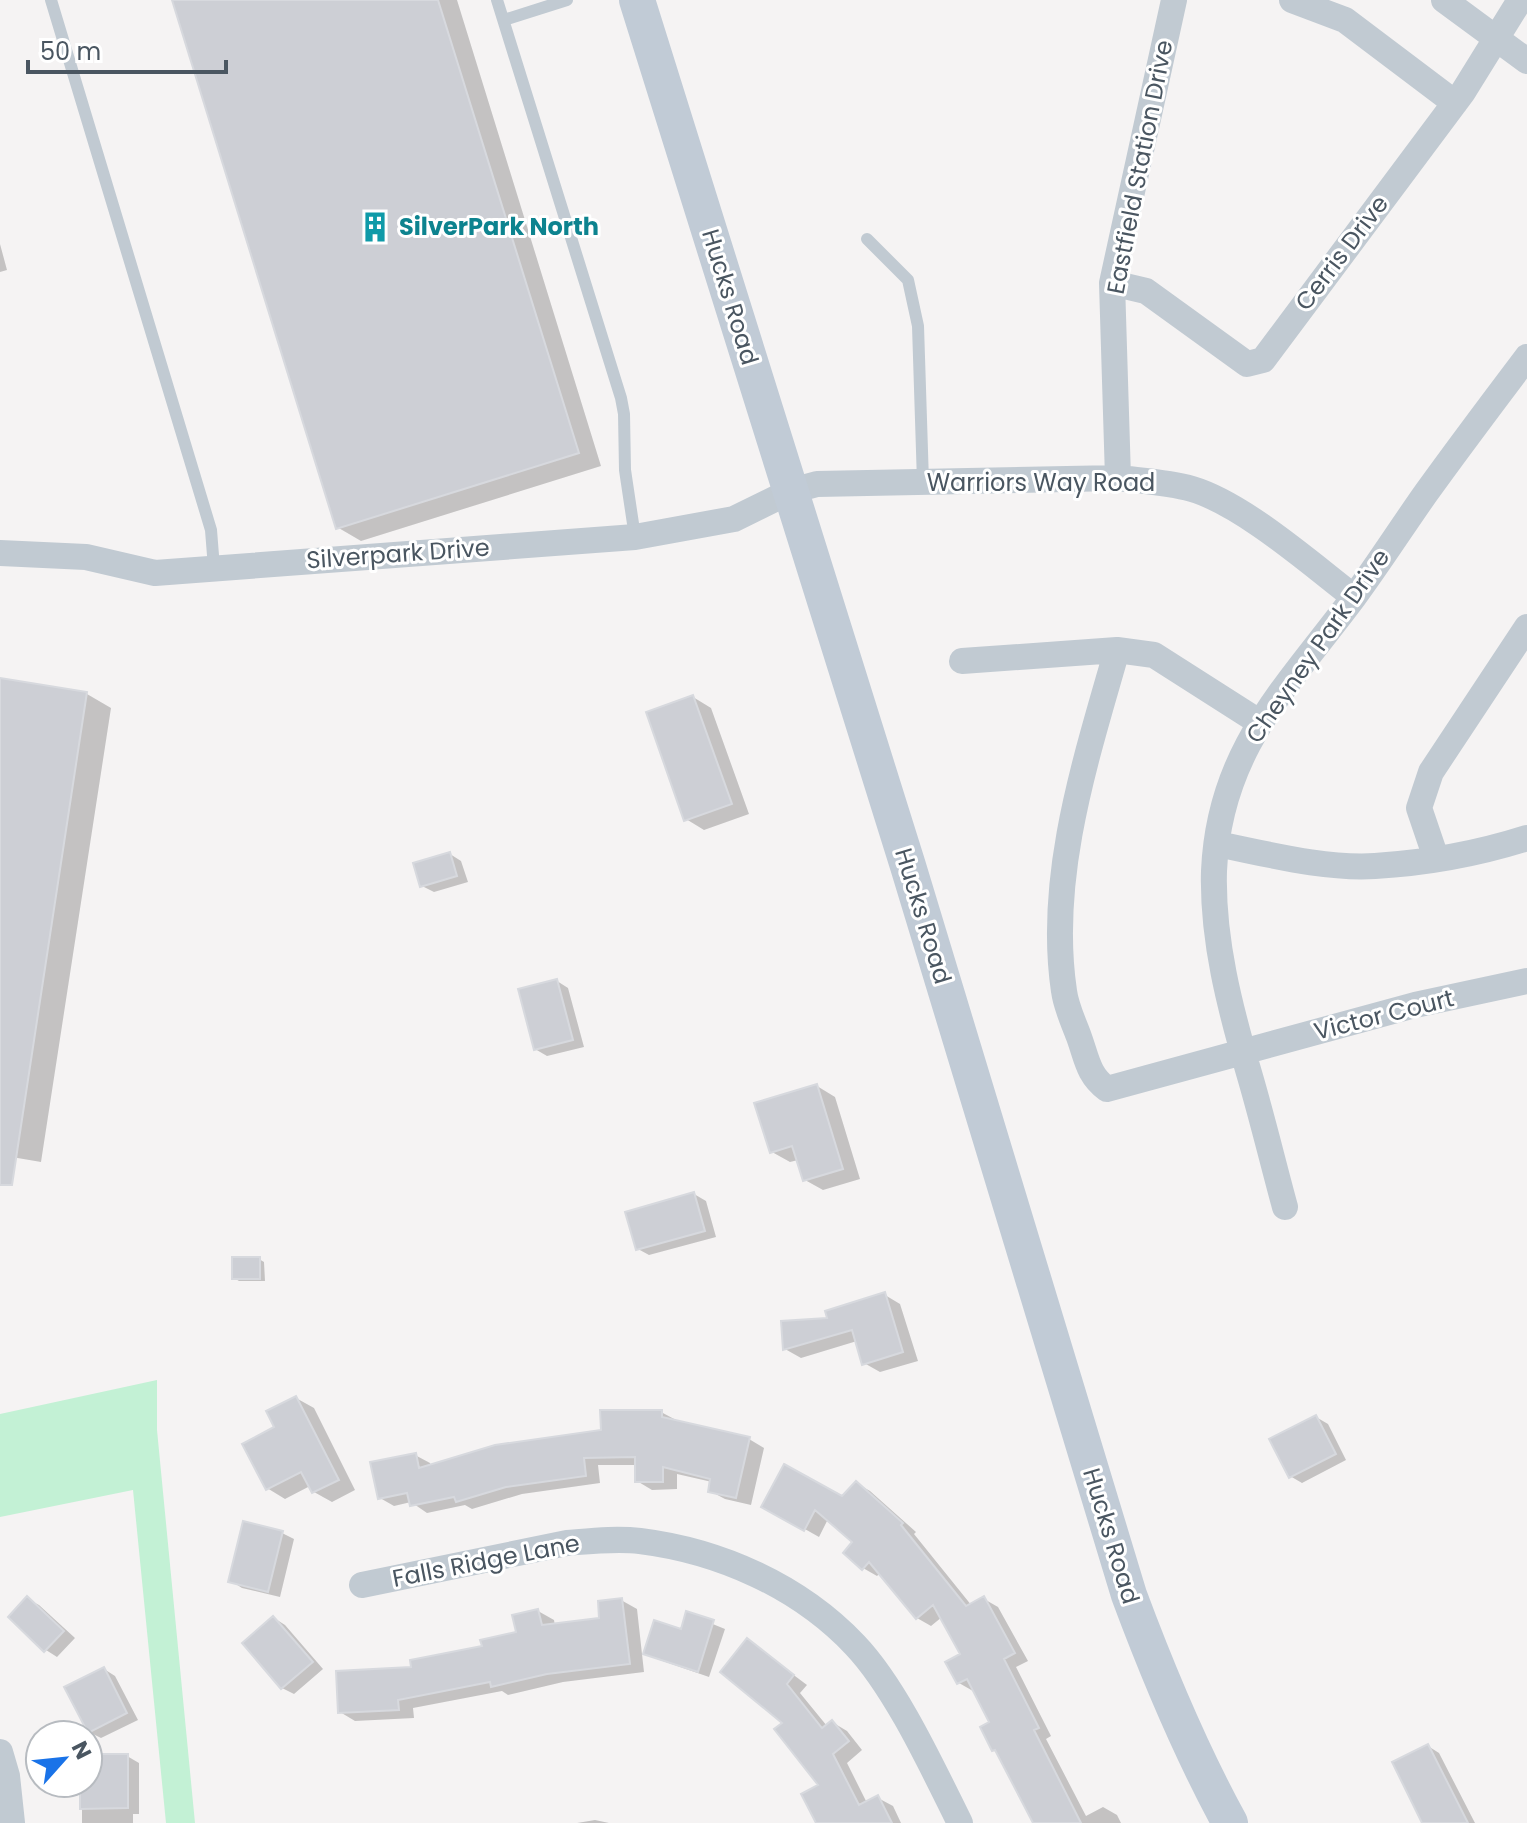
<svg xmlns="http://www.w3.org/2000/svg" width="1527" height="1823" font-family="Poppins,sans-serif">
<rect width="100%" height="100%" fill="#f5f3f3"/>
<!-- green -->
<path fill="#c3f1d5" d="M157 1380V1430L195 1823H166L133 1490 0 1517V1414Z"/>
<!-- shadow -->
<path fill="#0003" d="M174 0H457L601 466 361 541 337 527Z
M0 244 7 270 0 272Z
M0 680 87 694 111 708 41 1162 0 1155Z
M693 697 711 708 749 814 704 830 686 819Z
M450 854 461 861 468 882 434 892 422 886Z
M557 981 568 988 584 1047 547 1056 535 1049Z
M817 1086 835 1097 860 1179 823 1190 805 1180 798 1160 790 1162 772 1152Z
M694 1194 706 1201 716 1237 649 1255 638 1249Z
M259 1259 264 1262 265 1281H239L234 1278Z
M885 1295 900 1304 918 1361 880 1372 864 1363 857 1341 801 1358 785 1349 830 1320Z
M296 1398 314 1408 355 1490 332 1502 314 1492 310 1486 285 1499 267 1488 277 1428Z
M661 1412 676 1420 749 1439 764 1448 751 1505 725 1499 710 1491 712 1482 677 1474V1489L652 1490 637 1481V1465H598L600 1483 522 1494 472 1509 465 1505 427 1513 411 1502 394 1506 380 1498 415 1455 430 1463 431 1467 603 1432Z
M1316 1417 1328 1424 1346 1460 1302 1483 1290 1476Z
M856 1483 870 1491 916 1532 914 1534 972 1606 984 1599 998 1607 1028 1661 1016 1667 1051 1736 1046 1739 1086 1816 1103 1807 1117 1815 1121 1823H1035L999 1753 994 1750 992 1723 975 1690 973 1691 959 1683 962 1655 942 1617 931 1626 917 1618 880 1573 877 1576 863 1568 854 1542 828 1519 819 1537 764 1506 842 1499Z
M282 1533 294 1539 280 1597 242 1588 231 1581Z
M27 1599 39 1605 75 1638 57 1657 46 1650Z
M621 1600 637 1609 644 1672 563 1682 508 1695 502 1691 413 1708 414 1718 355 1721 340 1712 413 1669 484 1648 518 1633 538 1611 554 1620 555 1626 602 1620Z
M688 1614 725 1629 709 1677 657 1659 646 1653 682 1631Z
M274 1618 285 1625 323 1669 294 1694 282 1688Z
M747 1640 807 1685 800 1693 827 1726 832 1722 847 1731 862 1750 847 1763 867 1803 878 1798 893 1806 901 1823H818L822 1786 786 1723Z
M104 1669 115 1676 138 1720 101 1738 89 1732Z
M1428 1746 1439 1753 1475 1823H1425Z
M88 1756H127L139 1763V1814H133V1823H82V1783H88Z
M595 1820 609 1823H577Z"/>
<!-- building -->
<path fill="#cdcfd5" stroke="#d7d9de" stroke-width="2" d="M172 0H438L579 453 336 529Z
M0 678 87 692 12 1185H0Z
M693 695 732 804 684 821 646 712Z
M450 852 457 876 420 887 413 863Z
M557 979 573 1040 534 1050 518 989Z
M817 1084 843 1169 803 1181 792 1146 770 1153 754 1103Z
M694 1192 705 1231 636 1250 625 1212Z
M232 1257H260V1279H232Z
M885 1292 903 1352 862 1365 852 1330 783 1350 781 1321 827 1318 825 1311Z
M296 1396 339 1480 312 1493 301 1472 266 1490 242 1444 274 1427 266 1411Z
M600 1410H662V1417L750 1437 736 1498 708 1492 710 1479 663 1467V1482H635V1457L584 1458 586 1476 506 1487 456 1502 454 1497 410 1506 407 1493 378 1499 370 1462 416 1453 419 1468 495 1445 601 1430Z
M1316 1415 1336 1454 1289 1478 1269 1439Z
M784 1464 842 1496 856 1481 903 1523 901 1525 966 1606 984 1596 1015 1653 1004 1659 1039 1728 1034 1730 1081 1823H1033L995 1750 992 1751 980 1727 989 1722 967 1679 957 1684 945 1662 960 1654 933 1605 916 1619 869 1562 862 1570 843 1553 852 1542 815 1510 804 1531 761 1507Z
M243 1521 283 1531 268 1592 228 1582Z
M27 1596 64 1631 44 1652 8 1617Z
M622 1598 630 1664 547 1674 491 1687 490 1682 398 1700 399 1710 338 1713 336 1671 411 1667 410 1660 482 1646 480 1640 516 1632 512 1615 538 1609 542 1625 599 1618 598 1601Z
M686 1611 714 1620 698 1672 643 1654 654 1620 681 1629Z
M273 1616 313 1662 281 1689 242 1643Z
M747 1638 794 1675 787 1684 822 1728 832 1720 849 1741 833 1754 859 1805 878 1795 892 1823H816L801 1794 818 1785 774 1729 782 1723 720 1672Z
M104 1667 127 1713 88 1733 64 1687Z
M1428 1744 1468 1823H1422L1392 1762Z
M88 1754H128V1808L80 1809V1783H88Z"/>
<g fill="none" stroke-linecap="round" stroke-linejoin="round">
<!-- service -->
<path stroke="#c1cad2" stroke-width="12" d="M51 0 211 530 214 568
M497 0 621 398 624 414 625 470 635 537
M504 20 567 0
M867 239 908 280 918 326 923 482"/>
<!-- minor -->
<path stroke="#c1cad2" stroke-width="26" d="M1292 0 1345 20 1455 103
M1444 0 1527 61
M1112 283 1146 291 1247 364 1263 360 1463 92 1520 0
M1118 478 1112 283 1174 0
M0 553 86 557 155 573 635 537 734 519 791 491 817 484 1118 478C1143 481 1168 482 1192 489 1243 504 1311 564 1354 597
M1117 650C1086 759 1047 876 1064 991 1066 1007 1074 1023 1079 1037 1087 1059 1088 1075 1107 1089L1415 1005 1527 981
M962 661 1117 650 1154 655 1259 722
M1217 844C1268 854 1323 869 1375 866 1425 863 1480 853 1527 838
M1436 858 1419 808 1431 772 1527 627
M1285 1207C1273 1163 1262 1117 1249 1073 1230 1008 1212 939 1214 871 1219 750 1287 687 1354 597 1379 563 1402 527 1426 493 1459 447 1493 402 1527 357
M362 1585 567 1543C591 1541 616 1538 640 1541 720 1551 799 1586 855 1645 896 1688 933 1769 960 1823
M0 1752 7 1776 12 1823"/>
<!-- secondary -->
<path stroke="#c1cbd6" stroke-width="36" d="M637 0 908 866 1129 1595C1158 1673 1190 1750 1230 1823"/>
</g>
<!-- icons -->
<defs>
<g id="building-bare" transform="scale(2.4)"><path d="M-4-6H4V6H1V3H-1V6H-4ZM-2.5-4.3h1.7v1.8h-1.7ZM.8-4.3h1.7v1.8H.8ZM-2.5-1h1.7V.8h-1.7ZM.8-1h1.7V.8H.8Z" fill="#0f9aa8" stroke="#fff" stroke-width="2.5" paint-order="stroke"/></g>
</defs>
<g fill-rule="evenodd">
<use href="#building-bare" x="375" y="227"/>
</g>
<g text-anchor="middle" stroke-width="6" stroke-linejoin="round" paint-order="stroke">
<!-- street labels -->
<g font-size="24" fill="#4a5661" stroke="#fff">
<text transform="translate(1140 167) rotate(-79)" y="8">Eastfield Station Drive</text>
<text transform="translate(1342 253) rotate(-53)" y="8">Cerris Drive</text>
<text transform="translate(730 297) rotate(73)" y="8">Hucks Road</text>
<text x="1041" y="491">Warriors Way Road</text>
<text transform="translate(398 554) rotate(-4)" y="8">Silverpark Drive</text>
<text transform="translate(1318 646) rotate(-55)" y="8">Cheyney Park Drive</text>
<text transform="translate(923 916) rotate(73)" y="8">Hucks Road</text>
<text transform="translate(1384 1015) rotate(-14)" y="8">Victor Court</text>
<text transform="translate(1111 1536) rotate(73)" y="8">Hucks Road</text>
<text transform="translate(486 1561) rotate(-11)" y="8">Falls Ridge Lane</text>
</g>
<!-- culture labels -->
<g font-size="24" font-weight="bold" fill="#0d838f" stroke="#fff" text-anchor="start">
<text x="399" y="235">SilverPark North</text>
</g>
</g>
<!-- north arrow -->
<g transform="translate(64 1759) rotate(63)"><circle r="38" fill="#ffffff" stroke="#b7bbc0" stroke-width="2"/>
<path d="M0-6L14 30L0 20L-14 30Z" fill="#1a73e8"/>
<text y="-12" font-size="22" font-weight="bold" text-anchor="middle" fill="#4a5661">N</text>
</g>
<!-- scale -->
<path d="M28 60v12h198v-12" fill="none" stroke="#4a5661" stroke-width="4"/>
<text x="40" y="60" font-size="24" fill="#4a5661" stroke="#ffffff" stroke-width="6" paint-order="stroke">50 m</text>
</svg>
